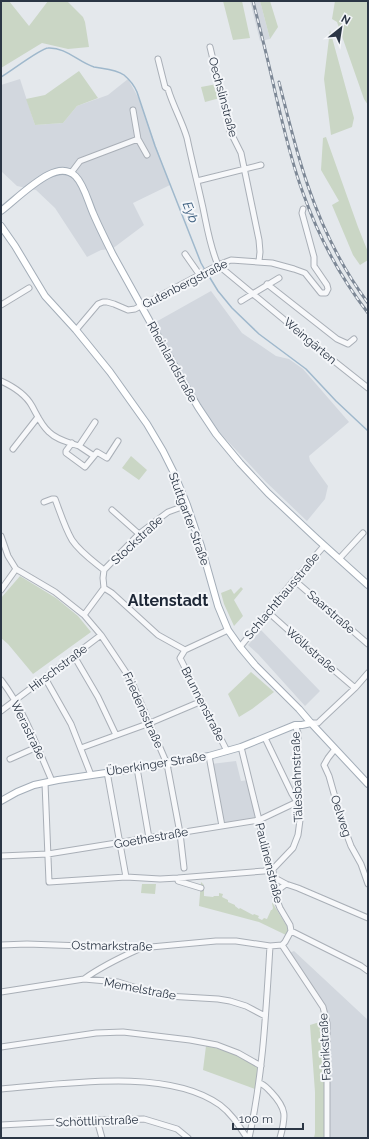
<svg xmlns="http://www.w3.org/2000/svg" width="369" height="1139" font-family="Raleway,sans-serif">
<rect width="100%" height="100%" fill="#e4e8ec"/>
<!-- built -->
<path fill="#d2d7de" d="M250 1H260L270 39 260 41Z
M20 79 35 125 63 123 77 106 108 95 128 79 139 99 170 185 133 203 144 225 112 249 101 250 87 257 55 208 36 190 17 186 1 171V85Z
M211 291 242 333 276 356 289 359 303 369 349 422 309 456 310 461 328 486 325 499 307 521 266 482 220 433 210 419 191 389 154 323Z
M261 630 320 691 305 706 258 654 248 645Z
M236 761 241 781 249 780 259 820 222 826 211 764Z
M294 951 368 1020V1138H330L328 1017 326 1006 289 953Z"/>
<!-- green -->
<path fill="#cad6c5" d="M1 1H9L29 26 48 1H67L83 17 85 22 89 47 68 49 42 43 1 68Z
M223 1H242L250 38 233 40Z
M260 1H270L278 27 270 39Z
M335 1H368V105L364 99 337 22 332 19Z
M330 30 354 118 352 127 331 135 324 79Z
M79 71 98 98 77 106 63 123 35 125 26 99 45 95Z
M217 84 220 98 205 102 201 87Z
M326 137 358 227 368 252V260L360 265 353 255 332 205 339 201 321 170 323 138Z
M131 456 147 470 139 480 122 468Z
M20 576 56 598 78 616 91 632 33 674 8 644 1 638V598Z
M241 587 243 589 234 600 243 616 234 626 224 604 221 593 231 589 234 594Z
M251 672 274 692 252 709 239 717 228 694Z
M201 882 204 885V896L213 897 214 896H219V893L223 894 222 897 228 900V902L235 905V906L239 909 240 908 253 915 254 914 259 916 258 918 262 920 264 918 267 919 271 910H272L273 908 272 903V902L288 928V932L286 935 259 922 199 906Z
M142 884H156L155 894 141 893Z
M323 1021 325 1138H314L315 1133V1092L310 1025Z
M206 1046C225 1050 241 1056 257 1067L258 1070 255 1089 203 1070Z"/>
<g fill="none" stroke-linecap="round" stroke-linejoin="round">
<!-- stream -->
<path stroke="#9fb8cc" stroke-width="1.5" d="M1 77C10 72 41 48 48 48 66 47 78 62 94 67 104 69 115 69 124 75 130 80 134 85 137 92L155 146 201 263 205 270
M207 273 218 291 232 308 259 334 306 369 336 401 368 431"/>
<!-- minor casing -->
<g stroke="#a9afb7" stroke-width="7">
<path id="minor" d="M210 47 230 131 241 153 259 240 260 252 259 261
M158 59 165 87 168 89C173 106 182 121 187 138 192 162 198 185 203 208 207 227 210 247 218 265L334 361 368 388
M138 139 147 155
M71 173 80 161 138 139 133 110
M197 181 261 165
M185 254 199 274
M267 284 337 339 348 344 354 339
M241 301 279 278
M1 305 29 288
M76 330 98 304 103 302H107L114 304 128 310 135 309 218 265 231 260 272 263 294 269 305 273 321 293H326L328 289 327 285 314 266V257L302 213 303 209
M1 381C12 386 26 395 32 406 37 415 41 425 49 432 57 440 68 442 79 446L95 422
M72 443 66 451V453L85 467 94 456
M79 446 94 456 97 452 107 458 118 441
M13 449 38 417
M44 502 52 499H55C60 512 65 528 72 540 80 552 93 561 104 570
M112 510 139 534
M1 536 8 556 16 569 55 592 84 615 101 635 131 680 167 764 180 833 184 868
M339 559 363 533
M294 580 368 644
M104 588 103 578 104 570 139 534 160 518 168 512 187 505
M1 590 16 569
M268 612 307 647 355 688
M84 615 104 588 112 593 158 635 185 650 180 658 227 751
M240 647 294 580 324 546
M185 650 228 630
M74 656 98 697 116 735
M45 678 71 724 91 775
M1 680C24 710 37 747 52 781
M1 711 101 635
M311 723H318L321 720 355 688 368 673
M265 738 292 794 297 802
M81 748 150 723 202 701
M335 749 328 758 324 765 329 776 342 822 351 846 361 864 368 884
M209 756 222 826
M10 759 37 747
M137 768 149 838
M107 772 126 877
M45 783 49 882 126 877 160 879 178 878 264 871 273 869 293 848 298 835 300 820 297 802 298 733 295 725
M1 856 48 854 259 820 297 802
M273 877 286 884 298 888 368 918
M178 878V881L201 888
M274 893 286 884
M291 931 361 966 368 971
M1 945 27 944 140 948 216 941H236L270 946 282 945 285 942 291 931 290 925 280 908 274 893 273 869 268 864 258 816 241 747
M282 945 323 1007 327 1023V1138
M84 979C102 966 119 958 139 949
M1 992 84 979 118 982 143 990 167 996 218 999 230 1001 246 1006 265 1016
M1 1047 96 1033 123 1032 190 1040 217 1045 238 1053 261 1066
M259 1083C264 1084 267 1088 271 1092 287 1109 286 1116 280 1138
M1 1089C63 1084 168 1067 220 1105 232 1114 239 1126 247 1138
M97 1120 102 1138
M1 1125 97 1120 144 1119 177 1129 188 1138
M249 1138C263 1075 266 1011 270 946"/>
</g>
<!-- major casing -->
<g stroke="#a3adb8" stroke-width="8">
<path id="major" d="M1 211C16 199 31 184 48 175 79 159 84 192 93 213 99 227 106 241 113 255L184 383 198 407 216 434 240 463 268 493 317 539 368 585
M1 226 15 246 45 296 76 330 110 372 147 424 163 451 173 471 187 505 201 546 218 606 228 630 240 647 255 665 299 709 311 723 368 784
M1 801 17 792 34 785 58 780 167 764 209 756 241 747 295 725H302L311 723"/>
</g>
<!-- minor -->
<use href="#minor" stroke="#f7f8fa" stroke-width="5"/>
<!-- major -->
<use href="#major" stroke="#fff" stroke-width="6"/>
<!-- rail casing -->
<g stroke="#7d8896" stroke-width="3">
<path id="rail" d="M253 1C261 33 269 64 276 96 284 129 291 161 303 193 318 235 340 277 368 313
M279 82C288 117 296 152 308 186 322 227 342 268 368 303"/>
</g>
<!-- rail -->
<use href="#rail" stroke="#f4f6f9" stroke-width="1.5" stroke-dasharray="4.5" stroke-linecap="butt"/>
</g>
<g text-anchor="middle" stroke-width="4" stroke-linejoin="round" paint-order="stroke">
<!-- street labels -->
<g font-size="12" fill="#2b3645" stroke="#f4f6f9">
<text transform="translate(223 97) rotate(75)" y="4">Oechslinstraße</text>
<text transform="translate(185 284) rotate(-27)" y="4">Gutenbergstraße</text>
<text transform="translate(310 341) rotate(40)" y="4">Weingärten</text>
<text transform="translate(172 362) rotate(61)" y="4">Rheinlandstraße</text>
<text transform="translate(189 519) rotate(70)" y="4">Stuttgarter Straße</text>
<text transform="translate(137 540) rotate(-43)" y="4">Stockstraße</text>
<text transform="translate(282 596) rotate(-50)" y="4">Schlachthausstraße</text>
<text transform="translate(331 612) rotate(41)" y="4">Saarstraße</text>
<text transform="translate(311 650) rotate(41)" y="4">Wölkstraße</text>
<text transform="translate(58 668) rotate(-37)" y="4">Hirschstraße</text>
<text transform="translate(203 704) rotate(63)" y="4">Brunnenstraße</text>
<text transform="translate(143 710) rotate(66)" y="4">Friedensstraße</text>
<text transform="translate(28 730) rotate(64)" y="4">Werastraße</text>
<text transform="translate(156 764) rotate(-9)" y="4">Überkinger Straße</text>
<text transform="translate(297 777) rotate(-92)" y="4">Tälesbahnstraße</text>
<text transform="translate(341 816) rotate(72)" y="4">Oelweg</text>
<text transform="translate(151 838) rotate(-10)" y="4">Goethestraße</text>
<text transform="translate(269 863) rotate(76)" y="4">Paulinenstraße</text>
<text transform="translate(112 946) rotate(1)" y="4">Ostmarkstraße</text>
<text transform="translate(140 989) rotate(11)" y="4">Memelstraße</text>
<text transform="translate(325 1047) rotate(-93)" y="4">Fabrikstraße</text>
<text transform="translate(97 1121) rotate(-2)" y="4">Schöttlinstraße</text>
</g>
<!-- water labels -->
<g font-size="13" font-style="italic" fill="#34587a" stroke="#f4f6f9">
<text transform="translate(191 212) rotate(69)" y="5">Eyb</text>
</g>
<!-- district labels -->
<g font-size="16" font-weight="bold" fill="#1d2736" stroke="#f4f6f9">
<text x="168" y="606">Altenstadt</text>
</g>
</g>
<!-- border -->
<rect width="369" height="1139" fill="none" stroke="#2b3645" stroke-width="4"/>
<!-- north arrow -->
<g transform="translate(341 28) rotate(30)" stroke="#f4f6f9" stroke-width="3" paint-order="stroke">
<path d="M0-3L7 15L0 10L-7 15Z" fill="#2b3645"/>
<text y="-6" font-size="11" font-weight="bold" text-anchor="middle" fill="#2b3645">N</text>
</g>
<!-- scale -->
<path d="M233 1123v6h70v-6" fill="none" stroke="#2b3645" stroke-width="2"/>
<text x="239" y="1123" font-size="12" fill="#2b3645" stroke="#f4f6f9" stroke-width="3" paint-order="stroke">100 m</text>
</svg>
